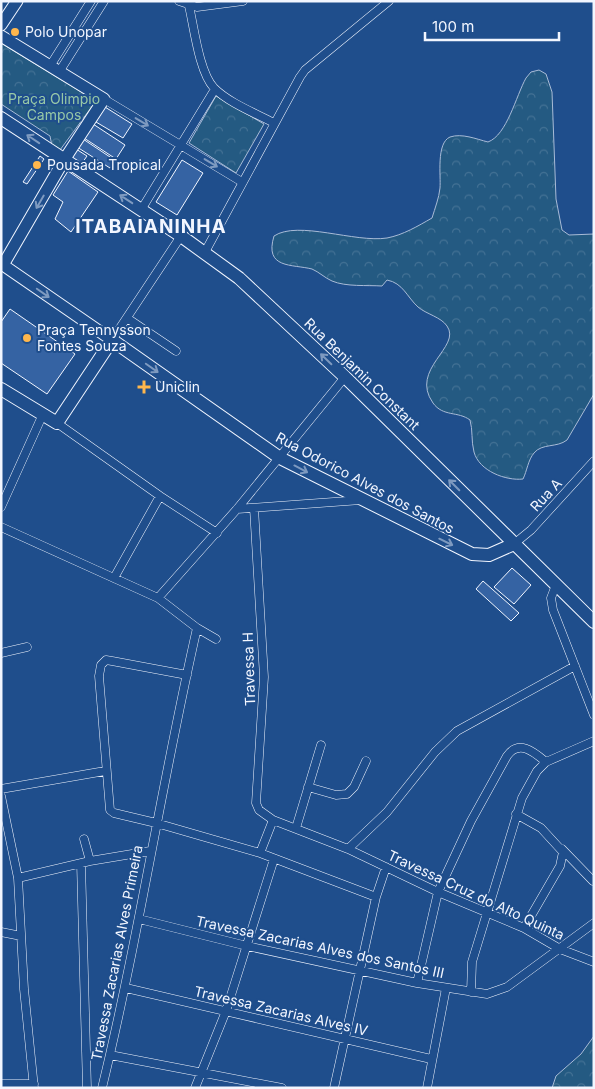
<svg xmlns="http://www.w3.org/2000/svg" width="595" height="1089" font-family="Inter,sans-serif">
<defs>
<pattern id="forest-crowns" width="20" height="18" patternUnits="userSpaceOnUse" patternTransform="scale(1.25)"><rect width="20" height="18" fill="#245a82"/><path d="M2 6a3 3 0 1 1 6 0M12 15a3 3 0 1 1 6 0" fill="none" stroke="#447295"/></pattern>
</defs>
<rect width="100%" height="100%" fill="#1f4e8c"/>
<!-- forest -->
<path fill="url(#forest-crowns)" stroke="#a8bbd7" d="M1 43 96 101 60 150 52 146 50 136 1 104Z
M539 70 546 74 552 92 556 199 562 230 569 235 594 234V394L567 440C557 448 542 443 534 453 528 460 527 471 523 479 506 481 479 471 474 452 471 441 473 430 470 420 458 411 443 417 433 403 409 369 462 347 447 326 441 317 426 314 418 307 407 297 403 283 387 280L382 286C367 285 346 287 332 281 325 278 319 272 312 269 292 264 264 269 274 236 298 220 355 243 387 238 403 235 418 226 432 218 435 208 439 198 440 188 441 176 436 143 450 137 462 133 476 139 488 142 507 135 516 96 526 78L531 72Z
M216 96 264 124 236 173 189 143Z
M594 1036V1088H552L556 1076 581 1054Z"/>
<!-- building -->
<path fill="#3563a3" stroke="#f2f6ff" d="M105 107 132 124 123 138 96 122Z
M93 124 125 145 116 159 84 138Z
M83 139 116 161 110 168 77 147Z
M76 149 87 156 80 166 69 159Z
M40 156 44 159 27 184 23 182Z
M182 160 203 173 177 215 156 202Z
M68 171 98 192 71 232 55 219 63 202 53 195Z
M10 309 75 354 47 394 1 363V322Z
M512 568 531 585 514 604 494 587Z
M483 581 519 613 511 621 476 589Z"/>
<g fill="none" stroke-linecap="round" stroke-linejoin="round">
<!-- minor casing -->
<g stroke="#f2f6ff" stroke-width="9">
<path id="minor" d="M179 1 197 7 243 1
M189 6C194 27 199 72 214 88 229 103 255 113 274 123
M50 66 91 1
M59 72 104 1
M104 99 242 182
M141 210 215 89
M205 252 300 77 305 70 389 1
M127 318 176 351
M112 340 181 236
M57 423 160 496 217 533
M1 507 43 414
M254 508 264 677 256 803 259 810 273 820 348 849 438 892 524 928 560 949 594 962
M237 509 361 500
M1 527 158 598 197 628 216 639
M514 544 531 530 594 461
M114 578 160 496
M556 585 551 598 553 610 594 715
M158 598 237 509 345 377
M1 653 27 647
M187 675 112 661 106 660 101 665 99 676 110 810 114 813 156 823 260 853 273 820
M308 787 336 795 347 794 354 787 366 761
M1 789 105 771
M1 796 18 878 24 989 34 1088
M516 814 541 828 563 852 560 866 524 928
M296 828 321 745
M84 839 90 861
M348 849 387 812 435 752 457 731 575 666
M562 849 593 881
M260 853 376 897
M81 863 87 1088
M18 878 90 861 150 851
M139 919 247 946 417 983 487 994 507 987 594 923
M1 932 21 936
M417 983 438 892 471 821 507 756C519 739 534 752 546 762
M126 988 431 1059
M471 992 472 962 522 798 537 771 546 762 594 741
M110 1055 282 1088
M1 1084H34
M102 1088C139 936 162 781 197 628
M195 1088 226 1011 274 859
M334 1088 376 897 386 867
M427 1088 446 988"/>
</g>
<!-- secondary casing -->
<g stroke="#f2f6ff" stroke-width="13">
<path id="secondary" d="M1 25 17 1
M1 36 104 99 64 160 3 265 112 340"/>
</g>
<!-- primary casing -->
<g stroke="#f2f6ff" stroke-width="14">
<path id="primary" d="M1 118 181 236 239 278 345 377 594 622
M1 389 57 423 112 340 280 458 472 554 489 555 514 544"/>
</g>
<!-- minor -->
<use href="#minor" stroke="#1f4e8c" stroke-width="8"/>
<!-- secondary -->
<use href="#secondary" stroke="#1f4e8c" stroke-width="11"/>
<!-- primary -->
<use href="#primary" stroke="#1f4e8c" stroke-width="12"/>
</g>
<!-- one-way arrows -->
<defs><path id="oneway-shaft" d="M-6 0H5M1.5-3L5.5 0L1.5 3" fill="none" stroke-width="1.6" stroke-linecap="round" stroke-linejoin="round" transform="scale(1.25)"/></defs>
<g stroke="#7e9ac0">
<use href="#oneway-shaft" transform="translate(142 122) rotate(31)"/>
<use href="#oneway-shaft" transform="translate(33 139) rotate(-146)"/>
<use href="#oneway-shaft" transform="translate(211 163) rotate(31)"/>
<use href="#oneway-shaft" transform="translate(126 199) rotate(-147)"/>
<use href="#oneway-shaft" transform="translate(40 202) rotate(120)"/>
<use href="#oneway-shaft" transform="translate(43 293) rotate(35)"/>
<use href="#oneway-shaft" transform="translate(326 359) rotate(-136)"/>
<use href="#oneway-shaft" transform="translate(152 368) rotate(35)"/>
<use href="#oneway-shaft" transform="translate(301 469) rotate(28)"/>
<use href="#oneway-shaft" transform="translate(454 485) rotate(-135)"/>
<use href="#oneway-shaft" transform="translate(446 542) rotate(26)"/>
</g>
<!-- markers -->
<g fill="#ffb74d" stroke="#1f4e8c" stroke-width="2">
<circle cx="15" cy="32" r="5"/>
<circle cx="37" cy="165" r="5"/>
<circle cx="27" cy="338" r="5"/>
<path d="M141.5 379.5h5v5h5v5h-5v5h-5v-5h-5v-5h5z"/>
</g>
<g text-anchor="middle" stroke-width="4" stroke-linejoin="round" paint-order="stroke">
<!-- poi labels -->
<g font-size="14" fill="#f2f6ff" stroke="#1f4e8c" text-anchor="start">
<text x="25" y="37">Polo Unopar</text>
<text x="47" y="170">Pousada Tropical</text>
<text x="37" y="335">Praça Tennysson<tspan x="37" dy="16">Fontes Souza</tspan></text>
<text x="155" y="392">Uniclin</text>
</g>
<!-- park labels -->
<g font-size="14" fill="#97c8a6" stroke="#1f4e8c">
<text x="54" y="104">Praça Olimpio<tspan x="54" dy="16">Campos</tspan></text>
</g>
<!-- street labels -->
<g font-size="14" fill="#f2f6ff" stroke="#1f4e8c">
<text transform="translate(362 374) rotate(44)" y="5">Rua Benjamin Constant</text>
<text transform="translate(365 483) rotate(28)" y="5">Rua Odorico Alves dos Santos</text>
<text transform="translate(546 495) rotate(-47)" y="5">Rua A</text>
<text transform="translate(249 669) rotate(-92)" y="5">Travessa H</text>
<text transform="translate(476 895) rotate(25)" y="5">Travessa Cruz do Alto Quinta</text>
<text transform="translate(320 947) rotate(12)" y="5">Travessa Zacarias Alves dos Santos III</text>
<text transform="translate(117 953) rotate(-79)" y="5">Travessa Zacarias Alves Primeira</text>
<text transform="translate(281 1011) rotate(13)" y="5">Travessa Zacarias Alves IV</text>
</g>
<!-- district labels -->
<g font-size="19" font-weight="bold" letter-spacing="1" fill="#f2f6ff" stroke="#1f4e8c">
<text x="151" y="233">ITABAIANINHA</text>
</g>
</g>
<!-- border -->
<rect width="595" height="1089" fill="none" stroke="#f2f6ff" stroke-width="5"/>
<!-- scale -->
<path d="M425 32v8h134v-8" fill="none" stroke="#f2f6ff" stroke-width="2.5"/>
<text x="432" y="32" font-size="15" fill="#f2f6ff" stroke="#1f4e8c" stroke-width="4" paint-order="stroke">100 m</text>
</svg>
